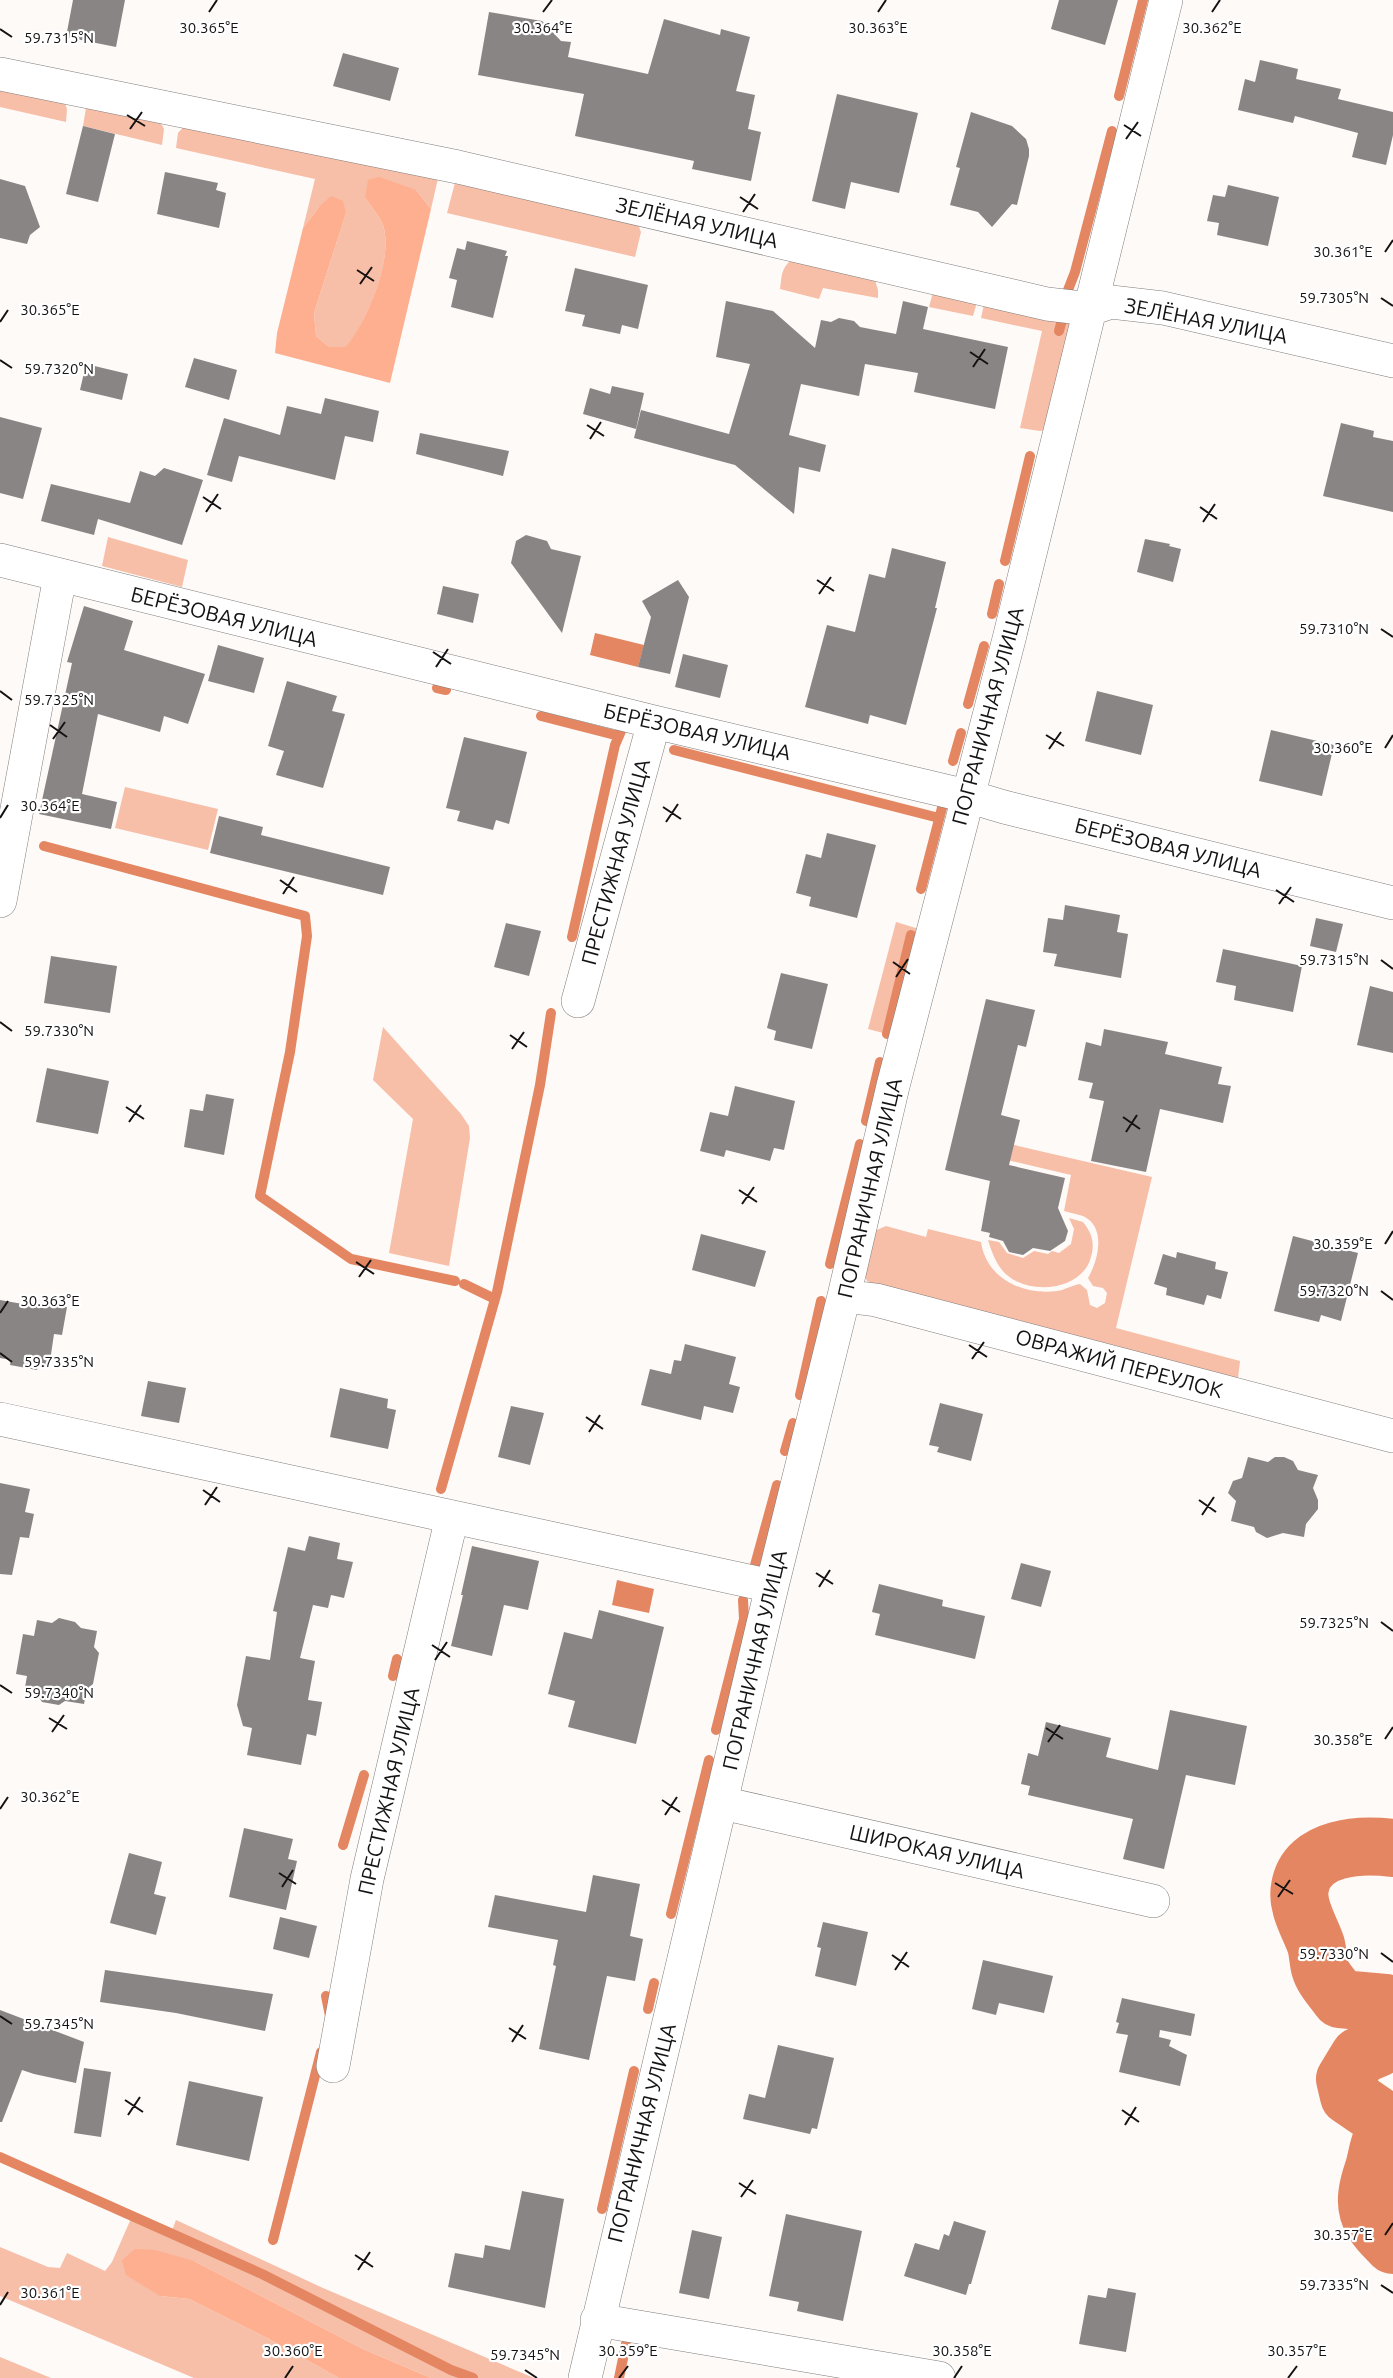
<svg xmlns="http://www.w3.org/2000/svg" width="1393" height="2378" font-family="Ubuntu,sans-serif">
<rect width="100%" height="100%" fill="#fefaf8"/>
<!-- green -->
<path fill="#f7bea8" d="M0 84 63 98 67 109 66 122 0 107Z
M86 108 158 117 164 129 162 145 83 126Z
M186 124 439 174 431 209 416 190 365 198C371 206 379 216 383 225 394 259 367 320 347 347H329L316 336 314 313 346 213 319 207 303 228 315 179 176 148 178 133Z
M456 179 637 222 641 232 635 257 447 213Z
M791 260 875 280 878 290V298L823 288 819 299 780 289C782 278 780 270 791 260Z
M933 292 977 302 973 316 929 307Z
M985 300 1069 321 1076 329 1051 429 1040 431 1020 428 1042 331 981 318Z
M108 537 188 560 182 587 102 566Z
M125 787 218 809 208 850 115 828Z
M896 922 919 929 898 1032 887 1034 868 1029Z
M383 1027 461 1114 469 1126 470 1138 449 1266 389 1253 413 1119 373 1080Z
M1010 1144 1152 1177 1116 1328 1240 1361 1237 1387 879 1290 867 1281 863 1271 872 1232 886 1226 926 1237 928 1229 981 1242C986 1278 1023 1296 1057 1291 1065 1290 1072 1285 1080 1284L1087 1290 1090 1305 1097 1308 1105 1303 1107 1293 1103 1288 1093 1286 1088 1278C1098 1261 1107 1227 1083 1216 1077 1214 1070 1213 1064 1211L1071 1175 1007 1160Z
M1069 1218 1083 1222C1092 1233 1095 1243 1091 1257 1082 1292 1024 1297 1002 1270 995 1261 991 1250 988 1240L999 1242 1007 1253 1023 1258 1034 1251 1048 1254 1052 1251 1059 1253 1071 1244 1074 1229Z
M133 2214 171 2233 176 2220 323 2288 534 2378H431L363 2349 194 2261 160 2296 189 2299 271 2340 339 2378H194L0 2296V2247L48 2267 60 2268 67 2253 105 2271 112 2262Z
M0 2357 51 2378H0Z"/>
<!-- forest -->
<path fill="#fdaf90" d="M379 177 416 190 431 209 390 383 275 353 277 333 303 228 319 207 331 196 343 201 346 213 314 313 316 336 329 347H346C367 321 394 258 383 225 379 216 371 206 365 198L368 180Z
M135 2249 155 2250 194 2261 363 2349 431 2378H339L271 2340 189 2299 160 2296 126 2275 122 2260Z"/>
<!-- water -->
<path fill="#e48661" d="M595 633 644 645 638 667 590 655Z
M617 1580 654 1589 649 1613 612 1605Z"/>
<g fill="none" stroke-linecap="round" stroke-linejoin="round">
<!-- stream -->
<path stroke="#e48661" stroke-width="10" d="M1119 96 1143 0
M1068 290 1075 272 1112 131
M1059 331 1062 320
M1005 561 1030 456
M992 614 999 584
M437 688 446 690
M968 704 984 646
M541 716 619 736
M674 750 939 818
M953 761 961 733
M44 846 305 916 307 936 290 1052 260 1196 351 1259 455 1281
M921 889 943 804
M572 937 615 745 621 731
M887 1034 911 935
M866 1121 880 1062
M830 1264 860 1144
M464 1284 495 1299
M800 1395 821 1301
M785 1451 793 1423
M441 1489 497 1292 540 1085 551 1013
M755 1565 777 1485
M393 1676 397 1659
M716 1730 744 1619 743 1600
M343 1845 364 1775
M671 1914 709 1760
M326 1996 330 2016
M648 2009 654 1983
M0 2157 262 2274 451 2370 473 2378
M602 2209 634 2071
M273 2240 321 2052
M619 2378 626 2344"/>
<!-- river -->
<path stroke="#e48661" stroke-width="58" d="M1393 1848C1361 1844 1307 1846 1300 1887 1296 1907 1310 1927 1316 1945 1318 1952 1318 1960 1320 1968 1323 1979 1334 1990 1340 1999L1385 2003V2029L1378 2048 1359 2056 1345 2079 1349 2096 1390 2124C1389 2136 1384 2135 1380 2144 1377 2153 1376 2162 1373 2171 1361 2207 1366 2219 1393 2245"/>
</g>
<!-- building -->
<path fill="#898584" d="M73 0H125L116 47 66 37Z
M1059 0H1118L1105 45 1051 29Z
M489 12 542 21 561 41 571 42 568 57 648 74 664 19 720 35 721 29 750 37 736 91 755 95 748 129 761 132 751 181 692 169 694 161 575 136 584 94 478 75Z
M343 53 399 68 390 101 333 86Z
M1260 60 1298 69 1296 79 1341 89 1338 99 1393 112V135L1386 165 1352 157 1358 133 1295 116 1293 123 1238 110 1245 79 1255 82Z
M837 94 918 113 899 193 851 182 845 209 812 201Z
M971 112 1012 126 1026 139 1029 149V156L1017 205 1012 204 992 227 978 212 950 205 960 168 956 167Z
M83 126 115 134 98 202 66 194Z
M165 172 218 183 216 190 226 193 219 228 157 214Z
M0 179 25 186 40 227 30 235 27 244 0 238Z
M1228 185 1279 197 1268 246 1217 235 1219 223 1207 221 1213 195 1225 197Z
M467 241 507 251 505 256H508L493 318 451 307 457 280 449 278 457 248 465 250Z
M575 268 648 285 638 329 622 325 620 334 582 326 585 315 565 311Z
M726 301 773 311 815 348 821 320 831 322 839 318 854 321 860 327 896 334 903 301 928 307 923 329 1008 347 995 409 914 392 918 373 865 364 859 396 801 384 789 435 826 445 820 472 799 467 794 514 735 465 634 438 641 410 729 434 750 364 716 357Z
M194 358 237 370 229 400 185 387Z
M86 364 128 374 122 400 80 390Z
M612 386 644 393 636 429 583 414 590 388 610 394Z
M325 398 379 411 373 442 345 436 335 480 239 456 232 482 207 475 224 418 280 435 287 406 321 414Z
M0 417 42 428 23 499 0 493Z
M1341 423 1374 431 1373 437 1393 441V512L1323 496Z
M420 433 509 451 503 476 416 454Z
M164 468 203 480 182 545 98 519 94 535 41 521 51 484 130 503 140 471 155 476Z
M526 535 547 541 551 549 581 556 562 633 511 563 516 541Z
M1145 539 1170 544 1169 546 1181 549 1173 582 1137 572Z
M892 548 946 562 935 608H937L906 725 870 715 868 724 805 707 827 625 855 632 869 574 885 578Z
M678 580 689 597 670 674 638 667 651 617 642 601Z
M443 586 479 594 473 623 437 614Z
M84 606 133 621 124 650 205 674 188 724 164 716 160 732 98 714 82 794 117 802 111 829 39 814 72 663 67 662Z
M218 645 264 658 254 693 208 681Z
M683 654 728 665 720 698 675 687Z
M287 681 337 696 332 711 345 714 323 788 276 775 284 751 268 746Z
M1097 691 1153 705 1141 755 1085 741Z
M1271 730 1334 745 1322 796 1259 781Z
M464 737 527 752 509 824 496 820 493 830 457 821 460 811 446 808Z
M219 816 263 827 261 835 390 867 383 895 210 853Z
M827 833 876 845 857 918 809 906 811 897 796 893 806 854 821 858Z
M1065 905 1120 915 1117 932 1128 934 1121 978 1054 966 1057 954 1043 952 1048 918 1063 920Z
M1316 918 1343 924 1336 952 1310 946Z
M506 923 541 931 529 976 494 967Z
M1223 949 1302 966 1293 1012 1234 1000 1236 986 1216 982Z
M51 956 117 966 110 1013 44 1003Z
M781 973 828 984 812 1049 774 1040 776 1031 767 1028Z
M1370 986 1393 992V1053L1357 1045Z
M986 999 1035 1010 1026 1047 1018 1045 1001 1115 1020 1120 1009 1165 1065 1178 1058 1208 1068 1231 1065 1241 1050 1251 1033 1248 1023 1255 1009 1252 1003 1241 989 1237 990 1233 981 1231 990 1181 945 1170Z
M1104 1029 1168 1042 1165 1054 1222 1067 1218 1084 1231 1086 1223 1123 1160 1109 1146 1172 1091 1161 1104 1101 1089 1098 1093 1083 1078 1080 1086 1042 1101 1046Z
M47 1068 109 1081 98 1134 36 1122Z
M735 1086 795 1101 784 1150 774 1148 770 1161 726 1150 724 1157 700 1151 710 1112 728 1116Z
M206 1094 234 1099 224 1155 184 1147 190 1109 203 1111Z
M701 1234 766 1251 755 1287 692 1270Z
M1293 1236 1358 1253 1341 1321 1321 1315 1319 1322 1274 1311Z
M1177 1252 1216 1262 1215 1269 1228 1272 1221 1299 1207 1295 1204 1305 1166 1295 1167 1288 1154 1284 1163 1254 1176 1258Z
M0 1300 40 1307V1303L67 1307 62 1335 54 1334 49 1368 38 1366 37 1370 10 1365 11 1360 0 1358Z
M685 1344 736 1357 729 1384 740 1387 733 1413 704 1406 701 1420 641 1405 650 1369 671 1374 674 1360 681 1361Z
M148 1381 186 1388 179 1423 141 1416Z
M340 1388 388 1399 387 1408 396 1410 388 1449 330 1437Z
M940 1403 983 1414 971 1461 937 1452 939 1447 929 1445Z
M511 1406 544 1413 530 1465 498 1457Z
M1248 1457 1268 1462 1275 1457H1284L1293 1461 1298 1470 1318 1475 1313 1488 1318 1500V1509L1306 1524 1304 1537 1283 1533 1267 1538 1256 1532 1254 1527 1231 1521 1236 1501 1228 1493 1233 1481 1242 1478Z
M0 1483 30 1489 25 1512 34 1514 29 1538 20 1537 12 1575 0 1574Z
M309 1536 340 1543 337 1559 353 1562 344 1598 331 1595 328 1608 313 1605 300 1658 315 1661 308 1700 322 1702 316 1736 307 1734 301 1765 247 1755 252 1728 243 1726 237 1705 246 1656 270 1660 277 1612 273 1611 288 1547 305 1551Z
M472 1546 539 1561 528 1610 504 1605 492 1656 451 1646 463 1595H461Z
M1021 1563 1051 1571 1041 1607 1011 1599Z
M879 1584 943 1600 942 1606 985 1616 975 1659 875 1635 880 1614 872 1612Z
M599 1610 664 1627 636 1744 568 1727 575 1701 548 1694 564 1632 592 1639Z
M59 1618 75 1622 81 1628 97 1631 94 1647 99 1653 93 1684 87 1689 84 1704 65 1701 59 1705 42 1702 38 1696 24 1693 27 1676 16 1674 23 1634 34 1636 37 1620 52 1623Z
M1170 1710 1247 1726 1235 1785 1186 1775 1164 1869 1123 1859 1133 1819 1028 1795 1030 1786 1021 1784 1028 1753 1038 1756 1046 1722 1111 1738 1106 1757 1158 1770Z
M244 1828 293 1839 288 1859 297 1861 286 1910 229 1897Z
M129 1853 162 1862 154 1894 166 1897 156 1935 110 1923Z
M593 1875 640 1884 630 1936 643 1939 635 1981 607 1976 589 2060 539 2049 556 1966 553 1965 558 1940 488 1927 495 1895 586 1912Z
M280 1917 317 1926 309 1958 273 1949Z
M823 1922 868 1932 856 1986 815 1976 821 1948 817 1947Z
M983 1960 1053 1976 1044 2013 999 2003 996 2015 972 2009Z
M105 1970 273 1994 265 2031 176 2013 100 2002Z
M1122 1998 1195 2014 1191 2036 1160 2030 1159 2037 1171 2040 1169 2046 1187 2055 1180 2086 1119 2072 1128 2035 1116 2033 1119 2023 1116 2022Z
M0 2010 84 2042 76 2083 34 2074 22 2070 2 2122H0Z
M778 2045 834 2058 817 2129 812 2128 810 2134 743 2119 749 2094 765 2098Z
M84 2068 111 2072 101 2137 74 2133Z
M189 2081 263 2097 249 2161 176 2145Z
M522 2191 564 2199 545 2308 448 2287 455 2253 483 2258 485 2245 510 2250Z
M786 2214 862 2231 843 2321 797 2311 799 2302 769 2296Z
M954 2221 986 2231 971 2284H969L966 2295 904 2276 915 2243 939 2250 944 2234 949 2236Z
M692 2230 722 2237 709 2299 679 2293Z
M1108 2288 1136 2293 1126 2352 1079 2344 1088 2295 1106 2298Z"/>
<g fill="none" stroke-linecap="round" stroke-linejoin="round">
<!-- street casing -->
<g stroke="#807d7b" stroke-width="34">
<path id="street" d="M0 74 458 167 1047 304 1090 309 1111 302 1163 308 1393 361
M0 560 654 722 967 796 1004 807 1393 903
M0 901 60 576
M578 1001 654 722
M844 1296 876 1300 1393 1436
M0 1419 772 1586
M722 1803 1153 1901
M333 2066 367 1879 452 1517
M597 2320 939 2378
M585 2378 772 1586 844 1296 893 1086 1009 639 1166 0"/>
</g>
<!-- street -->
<use href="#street" stroke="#fff" stroke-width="33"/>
</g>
<!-- ticks -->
<path fill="none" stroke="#141212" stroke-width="2" d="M209 12 217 0M543 12 552 0M878 12 886 0M1212 12 1220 0M0 29 12 37M127 115 145 126M1124 125 1141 136M130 129 142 112M1126 139 1138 122M740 197 758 209M743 212 755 194M1385 252 1393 240M357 270 374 281M360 284 372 267M1381 298 1393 306M0 322 8 310M970 352 988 364M0 360 12 368M973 367 985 349M587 425 604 436M590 439 601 422M203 497 221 509M1200 507 1217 519M206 512 218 494M1203 522 1215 504M817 580 834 591M819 594 831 577M1381 629 1393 637M433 652 451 664M436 667 448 649M0 691 12 700M50 725 67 737M1046 735 1064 746M53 739 65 722M1385 748 1393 735M1049 749 1061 732M663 807 681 819M0 818 8 805M666 822 678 804M280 880 297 892M1276 890 1294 902M283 894 294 877M1279 904 1291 887M1381 960 1393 969M893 962 910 974M896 977 908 959M0 1022 12 1031M510 1035 527 1047M512 1049 524 1032M126 1107 144 1119M1123 1117 1140 1129M129 1122 141 1105M1126 1132 1137 1115M739 1190 757 1202M742 1204 754 1187M1385 1244 1393 1231M356 1262 374 1274M359 1277 371 1260M1381 1291 1393 1300M0 1313 8 1301M969 1345 987 1357M0 1353 12 1362M972 1359 984 1342M586 1417 603 1429M589 1432 600 1415M203 1490 220 1502M1199 1500 1216 1512M205 1505 217 1487M1202 1515 1214 1497M816 1573 833 1584M819 1587 830 1570M1381 1622 1393 1631M432 1645 450 1657M435 1660 447 1642M0 1685 12 1693M49 1718 67 1729M1046 1728 1063 1739M52 1732 64 1715M1385 1739 1393 1727M1048 1742 1060 1725M662 1800 680 1812M0 1809 8 1797M665 1815 677 1797M279 1873 296 1884M1275 1883 1293 1894M282 1887 293 1870M1278 1897 1290 1880M1381 1953 1393 1962M892 1955 909 1967M895 1970 907 1952M0 2016 12 2024M509 2028 526 2039M512 2042 523 2025M125 2100 143 2112M1122 2110 1139 2122M128 2115 140 2097M1125 2125 1136 2107M739 2183 756 2194M741 2197 753 2180M1385 2235 1393 2223M355 2255 373 2267M358 2270 370 2252M1381 2285 1393 2293M0 2305 8 2292M525 2370 537 2378M285 2378 293 2366M619 2378 628 2366M954 2378 962 2366M1288 2378 1297 2366"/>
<g text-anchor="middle" stroke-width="4.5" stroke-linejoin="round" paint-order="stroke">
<!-- street labels -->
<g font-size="21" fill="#141212" stroke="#fff">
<text transform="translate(697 223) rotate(13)" y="7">ЗЕЛЁНАЯ УЛИЦА</text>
<text transform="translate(1206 321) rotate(11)" y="7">ЗЕЛЁНАЯ УЛИЦА</text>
<text transform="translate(224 617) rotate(14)" y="7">БЕРЁЗОВАЯ УЛИЦА</text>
<text transform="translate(988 716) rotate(-75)" y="7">ПОГРАНИЧНАЯ УЛИЦА</text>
<text transform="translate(697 732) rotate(13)" y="7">БЕРЁЗОВАЯ УЛИЦА</text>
<text transform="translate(1168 848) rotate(14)" y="7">БЕРЁЗОВАЯ УЛИЦА</text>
<text transform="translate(616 862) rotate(-75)" y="7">ПРЕСТИЖНАЯ УЛИЦА</text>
<text transform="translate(870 1188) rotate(-77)" y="7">ПОГРАНИЧНАЯ УЛИЦА</text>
<text transform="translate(1119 1364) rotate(15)" y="7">ОВРАЖИЙ ПЕРЕУЛОК</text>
<text transform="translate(755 1660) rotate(-77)" y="7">ПОГРАНИЧНАЯ УЛИЦА</text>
<text transform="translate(389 1791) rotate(-77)" y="7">ПРЕСТИЖНАЯ УЛИЦА</text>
<text transform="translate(937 1852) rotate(13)" y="7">ШИРОКАЯ УЛИЦА</text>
<text transform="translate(642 2133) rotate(-76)" y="7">ПОГРАНИЧНАЯ УЛИЦА</text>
</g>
</g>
<g font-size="15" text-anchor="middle" fill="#141212" stroke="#fff" stroke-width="4.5" stroke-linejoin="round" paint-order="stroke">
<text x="209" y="33">30.365°E</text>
<text x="543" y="33">30.364°E</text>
<text x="878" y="33">30.363°E</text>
<text x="1212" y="33">30.362°E</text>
<text x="59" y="43">59.7315°N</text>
<text x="1343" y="257">30.361°E</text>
<text x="1334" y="303">59.7305°N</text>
<text x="50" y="315">30.365°E</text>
<text x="59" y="374">59.7320°N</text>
<text x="1334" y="634">59.7310°N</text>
<text x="59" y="705">59.7325°N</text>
<text x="1343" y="753">30.360°E</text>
<text x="50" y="811">30.364°E</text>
<text x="1334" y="965">59.7315°N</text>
<text x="59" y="1036">59.7330°N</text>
<text x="1343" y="1249">30.359°E</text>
<text x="1334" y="1296">59.7320°N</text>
<text x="50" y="1306">30.363°E</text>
<text x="59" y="1367">59.7335°N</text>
<text x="1334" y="1628">59.7325°N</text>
<text x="59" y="1698">59.7340°N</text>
<text x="1343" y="1745">30.358°E</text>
<text x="50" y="1802">30.362°E</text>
<text x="1334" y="1959">59.7330°N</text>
<text x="59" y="2029">59.7345°N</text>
<text x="1343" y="2240">30.357°E</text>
<text x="1334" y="2290">59.7335°N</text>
<text x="50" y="2298">30.361°E</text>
<text x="293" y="2356">30.360°E</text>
<text x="628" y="2356">30.359°E</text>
<text x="962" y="2356">30.358°E</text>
<text x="1297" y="2356">30.357°E</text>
<text x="525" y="2360">59.7345°N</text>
</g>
</svg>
